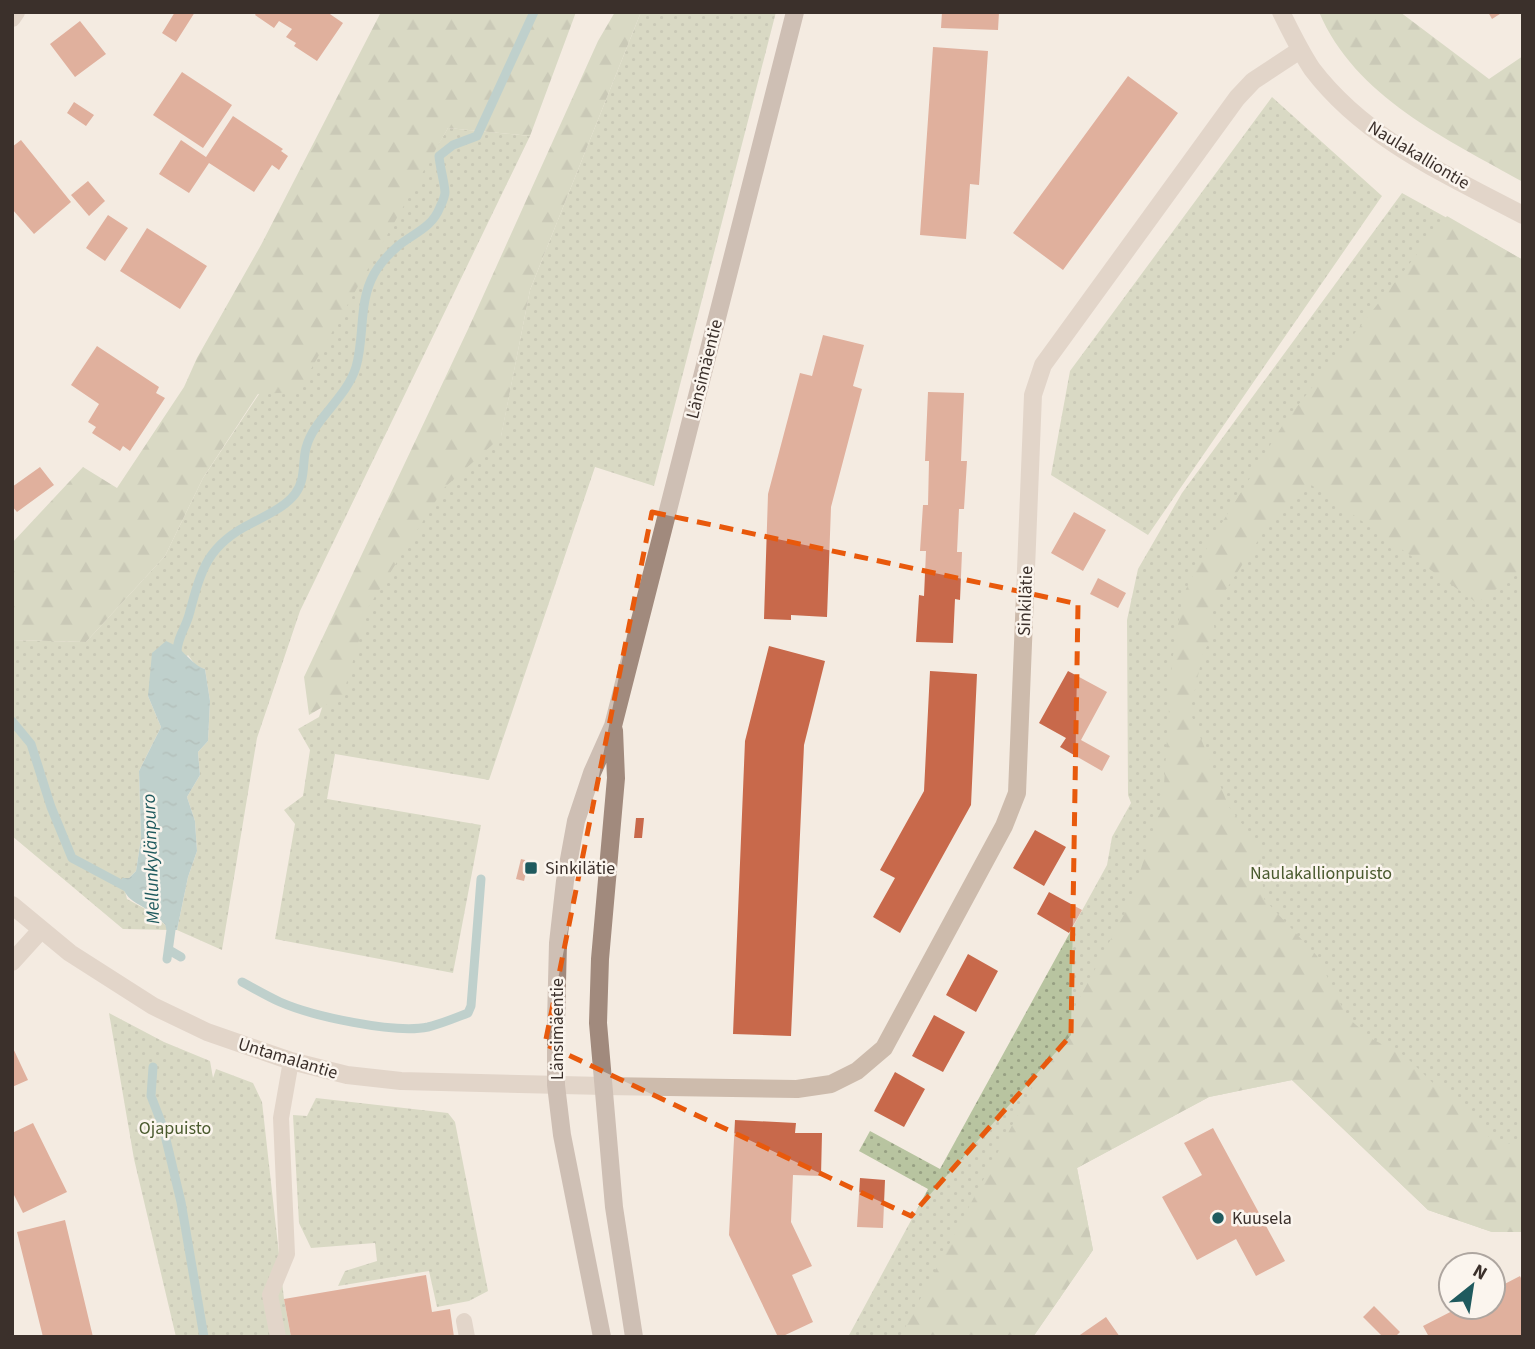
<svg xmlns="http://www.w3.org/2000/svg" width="1535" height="1349" font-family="'Source Sans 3',sans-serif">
<defs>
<pattern id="grass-dots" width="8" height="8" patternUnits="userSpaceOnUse" patternTransform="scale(1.75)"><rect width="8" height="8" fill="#b8c4a0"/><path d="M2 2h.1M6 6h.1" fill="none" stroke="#97a083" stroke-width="1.8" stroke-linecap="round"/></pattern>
<pattern id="forest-firs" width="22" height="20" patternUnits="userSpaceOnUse" patternTransform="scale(1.75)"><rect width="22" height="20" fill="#b8c4a0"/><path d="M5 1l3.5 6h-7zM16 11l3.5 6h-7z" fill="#97a083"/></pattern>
<pattern id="water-ripples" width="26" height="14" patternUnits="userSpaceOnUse" patternTransform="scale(1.75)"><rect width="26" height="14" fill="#7fb0b2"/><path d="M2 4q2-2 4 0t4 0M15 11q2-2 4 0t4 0" fill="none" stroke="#699091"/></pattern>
</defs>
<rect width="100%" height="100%" fill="#f4ebe1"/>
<!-- grass -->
<path fill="url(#grass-dots)" d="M641 12H776L654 486 595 467 489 780 335 754 327 799 481 825 453 973 275 939 295 824 284 810 303 796 310 750 298 729 319 717 340 653 450 421 501 436 530 290Z
M1272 97 1382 196 1148 535 1051 475 1070 371Z
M448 128 530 136 300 611 257 738 222 950 177 930 188 877 197 851 195 821 187 797 200 775 198 752 208 741 210 701 205 669 196 666 188 655 148 696 161 727 139 771 141 839 136 871 129 878 122 879 127 899 149 911 171 930 123 929 12 836V640L86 642 165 556 203 478 259 394 402 205Z
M1402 193 1523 260V1232H1492L1428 1210 1292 1080 1209 1097 1077 1168 1093 1250 1033 1337H848L928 1189 859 1151 870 1131 940 1169 1107 865 1112 837 1131 803 1128 795 1127 620 1138 569 1182 493Z
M109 1013 164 1042 210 1061 213 1078 216 1069 253 1083 262 1102 284 1299 291 1337H176L134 1159Z
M316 1098 448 1113 455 1122 488 1291 469 1301 437 1307 429 1271 338 1286 345 1271 377 1261 375 1243 311 1248 299 1223 293 1115 307 1116Z"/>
<!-- forest -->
<path fill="url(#forest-firs)" d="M381 12H576L530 136 448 128 298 392 258 394 203 478 165 556 86 642 12 640V543L83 467 117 488 184 387 197 358 261 245Z
M615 12H641L530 290 501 437 444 488 369 606 343 695 309 715 304 677 470 325 598 41Z
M1319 12H1400L1489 79 1523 56V182C1447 139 1355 97 1319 12Z
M1447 216 1523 260V570L1477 603 1310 484 1263 533 1212 611 1215 633 1203 653 1190 712 1229 807 1259 846 1264 899 1317 956 1347 1017 1372 1039 1405 1056 1434 1084 1450 1093 1489 1137 1523 1148V1232H1492L1428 1210 1292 1080 1209 1097 1077 1168 1093 1250 1033 1337H900L1130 903 1163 800 1172 662 1183 595 1210 542 1284 423Z"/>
<!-- water -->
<path fill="url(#water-ripples)" d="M166 641C184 648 190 664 205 669L210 701 208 741 198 752 200 775 187 797 195 821 197 851 188 877 177 930H171C164 924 157 917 149 911 135 901 122 899 122 878H129L136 871 141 839 139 771 161 727 148 696 152 653Z"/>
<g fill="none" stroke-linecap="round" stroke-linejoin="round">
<!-- stream -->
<path stroke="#7fb0b2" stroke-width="9" d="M177 654C176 640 185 629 189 615 201 570 207 545 252 523 267 515 285 507 295 494 306 480 302 463 306 448 314 418 346 399 356 367 365 336 358 303 374 274 379 265 390 253 398 246 414 233 432 228 440 207 442 203 445 197 445 192 444 180 440 168 439 156L453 145 477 136 534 12
M12 721 31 744 51 807 72 858 132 890
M169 950 181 957
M167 959 171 930 169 920
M242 982C255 989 267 996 280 1002 312 1016 394 1034 428 1027 441 1024 455 1018 468 1013L471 1006 481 879
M153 1067 151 1096 163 1127 181 1202 204 1337"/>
</g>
<!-- building -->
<path fill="#c8694b" d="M175 12H195L176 42 162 33Z
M257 12H327L343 23 317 61 294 46 296 43 286 37 292 29 279 21 274 28 255 15Z
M942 12H999L998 30 941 28Z
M1488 12H1503L1492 19Z
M80 21 106 54 75 77 50 44Z
M933 47 988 51 979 185 970 184 966 239 920 235Z
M182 72 232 105 203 148 153 115Z
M1128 76 1178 113 1063 270 1013 233Z
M74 102 94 115 86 126 67 113Z
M233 116 283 149 281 151 288 156 279 170 272 165 254 192 209 163 189 193 159 174 181 140 206 157Z
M21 140 71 202 34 234 12 209V147Z
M88 181 105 201 89 216 71 195Z
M108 215 128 228 105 261 86 248Z
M147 228 207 266 180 309 120 271Z
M823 335 864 345 853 386 862 389 831 507 827 617 791 615V620L764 619 768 494 800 373 812 376Z
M97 346 159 387 156 393 165 398 130 451 123 446 120 451 92 433 96 427 88 422 99 404 71 385Z
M928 392 964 393 961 461H967L964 509H959L957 552H962L960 600 955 599 953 643 916 642 919 595 924 596 926 551H920L923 505H928L929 461H925Z
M40 467 54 485 17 512 12 506V487Z
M1074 512 1106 530 1083 571 1051 553Z
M1098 578 1126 593 1118 608 1090 594Z
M769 646 825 661 804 745 791 1036 733 1034 745 741Z
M930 671 977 674 971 805 900 933 873 917 895 878 880 870 924 791Z
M1068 671 1107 692 1081 740 1110 756 1102 771 1060 747 1066 738 1039 723Z
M636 818H644L642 838H634Z
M1035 830 1066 847 1044 886 1013 868Z
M521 859 529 861 524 881 516 879Z
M1049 892 1082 910 1069 933 1037 914Z
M968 954 998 971 976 1012 946 995Z
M934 1015 965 1032 943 1072 912 1056Z
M12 1046 28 1080 12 1087Z
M895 1072 925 1089 904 1127 874 1111Z
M735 1120 796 1123 795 1133H822L821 1176 793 1175 791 1222 812 1266 792 1275 813 1322 781 1337H778L729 1235Z
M33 1123 67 1192 23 1213 12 1191V1133Z
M1213 1128 1285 1261 1256 1276 1236 1239 1197 1260 1162 1197 1202 1175 1184 1143Z
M860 1178 885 1180 883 1228 857 1227Z
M65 1220 93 1337H43L17 1232Z
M426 1275 432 1312 450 1309 454 1337H291L284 1299Z
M1520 1276 1523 1282V1337H1429L1423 1326 1460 1307H1493V1290Z
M1374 1306 1400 1332 1395 1337H1383L1363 1317Z
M1106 1317 1120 1337H1077Z"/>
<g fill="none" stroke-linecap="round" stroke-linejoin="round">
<!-- service -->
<path stroke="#cdbbac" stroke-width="16" d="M464 1321 467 1337
M278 1337 270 1295 287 1254 281 1118 291 1061"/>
<!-- minor -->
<path stroke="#cdbbac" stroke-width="18" d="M12 18 16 12
M12 962 41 930
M604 1086 797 1089 831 1084 857 1071 884 1048 1004 826 1017 793 1033 395 1043 365 1237 98 1253 81 1300 50"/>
<!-- tertiary -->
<path stroke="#cdbbac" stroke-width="18" d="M1281 12C1291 32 1300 51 1312 69 1365 139 1447 175 1523 215
M12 905 70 953 153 1006 207 1032 291 1061 347 1075 401 1081 604 1086"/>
<!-- secondary -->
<path stroke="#a18a7d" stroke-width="18" d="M614 730 616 778 600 959 598 1023 614 1207 634 1337
M602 1337 562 1135 556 1085V1022L558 943 565 881 576 821 592 773 613 726 795 12"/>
</g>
<!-- marked area -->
<path d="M0 0H1535V1349H0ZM652 512 1078 604 1071 1035 911 1216 545 1044Z" fill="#f4ebe1" fill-opacity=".55" fill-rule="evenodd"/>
<path fill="none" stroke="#e8590c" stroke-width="5" stroke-dasharray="14 9" stroke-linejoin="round" d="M652 512 1078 604 1071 1035 911 1216 545 1044Z"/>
<!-- markers -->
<g fill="#1f5a5e" stroke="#fbf5ee" stroke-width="2.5">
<rect x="524" y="861" width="14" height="14" rx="3.5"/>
<circle cx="1218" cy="1218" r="7"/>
</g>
<g text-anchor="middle" stroke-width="5" stroke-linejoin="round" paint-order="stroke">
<!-- street labels -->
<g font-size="18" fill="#3b302b" stroke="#fbf5ee">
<text transform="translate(1419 155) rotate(31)" y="6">Naulakalliontie</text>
<text transform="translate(704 369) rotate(-76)" y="6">Länsimäentie</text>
<text transform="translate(1025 601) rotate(-88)" y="6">Sinkilätie</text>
<text transform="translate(557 1029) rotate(-90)" y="6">Länsimäentie</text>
<text transform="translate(288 1058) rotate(17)" y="6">Untamalantie</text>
</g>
<!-- poi labels -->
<g font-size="18" fill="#3b302b" stroke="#fbf5ee" text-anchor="start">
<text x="545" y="874">Sinkilätie</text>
<text x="1232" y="1224">Kuusela</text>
</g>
<!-- park labels -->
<g font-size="18" fill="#4a5a2e" stroke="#fbf5ee">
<text x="1321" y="879">Naulakallionpuisto</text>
<text x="175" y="1134">Ojapuisto</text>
</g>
<!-- water labels -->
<g font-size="19" font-style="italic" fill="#1f5a5e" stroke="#fbf5ee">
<text transform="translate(150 859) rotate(-92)" y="7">Mellunkylänpuro</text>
</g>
</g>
<!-- border -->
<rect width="1535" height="1349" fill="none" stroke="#3b302b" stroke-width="28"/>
<!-- north arrow -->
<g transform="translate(1472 1286) rotate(30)"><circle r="33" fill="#fbf5ee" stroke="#aea6a0" stroke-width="2"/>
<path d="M0-5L12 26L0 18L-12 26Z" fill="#1f5a5e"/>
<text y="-10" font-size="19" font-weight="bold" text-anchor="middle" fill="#3b302b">N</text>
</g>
</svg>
